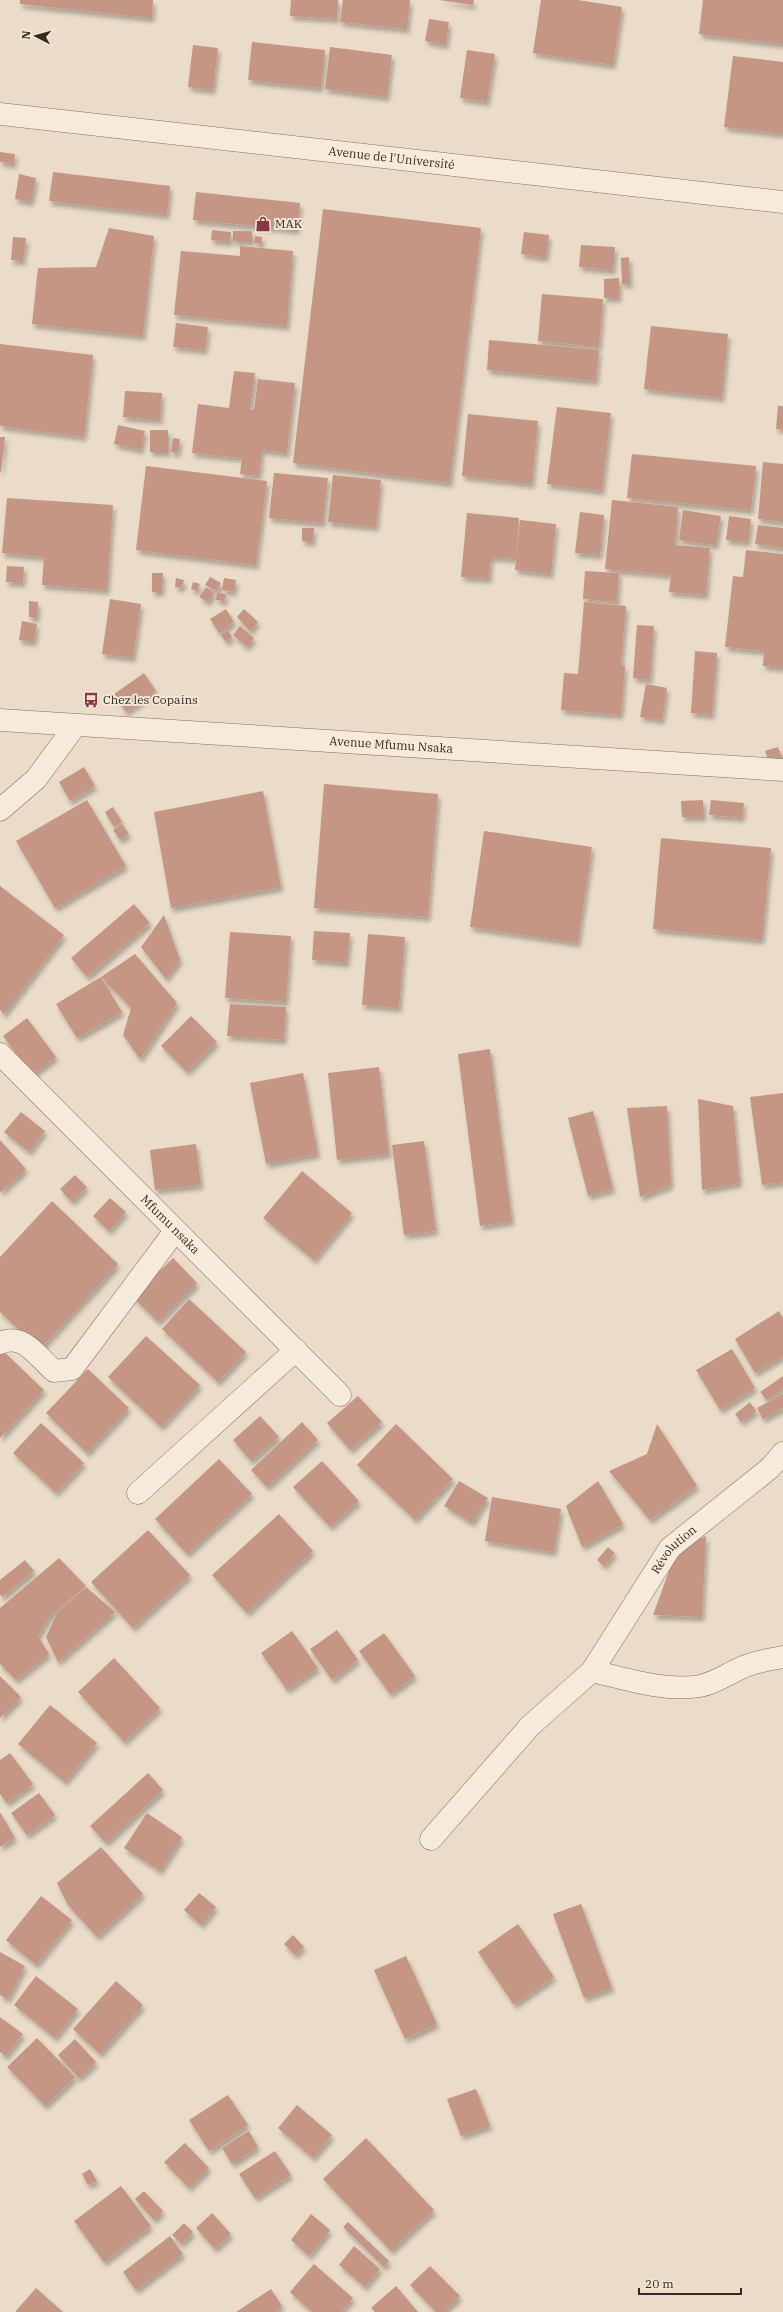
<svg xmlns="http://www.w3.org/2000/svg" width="783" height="2312" font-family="'IBM Plex Serif',serif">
<defs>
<filter id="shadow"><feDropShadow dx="2.5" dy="4.5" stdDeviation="2" flood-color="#0004"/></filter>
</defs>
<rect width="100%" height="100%" fill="#eadcc9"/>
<!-- building -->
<path fill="#c49683" filter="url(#shadow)" d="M20 0H153L152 18 20 4Z
M291 0H338L337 19 290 16Z
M343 0H410L407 29 340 22Z
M439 0H474L473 5Z
M541 0H578L622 7 613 65 533 53Z
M703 0H783V44L699 34Z
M429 19 449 22 446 45 425 41Z
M252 42 325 50 321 88 248 80Z
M193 45 218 48 213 90 188 87Z
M330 47 392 55 387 97 325 89Z
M467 50 495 54 487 102 460 98Z
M733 56 783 62V134L724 127Z
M0 152 15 154 14 164 0 162Z
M53 172 170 186 167 215 49 201Z
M19 174 36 178 31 202 15 199Z
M196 192 300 203 297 230 193 220Z
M323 209 481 228 450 483 293 463Z
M109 228 154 236 143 336 32 324 38 268 96 267Z
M212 230 231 232 230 242 211 240Z
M233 231H252V241H233Z
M524 232 549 235 546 258 521 254Z
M255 236 262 237V244L254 243Z
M13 237 26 238 23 261 11 260Z
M581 245 615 247 613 270 579 267Z
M240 246 293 251 287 326 174 315 181 251 240 256Z
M629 257 630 284H622L621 258Z
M619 278V298H604V279Z
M542 294 603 299 599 347 538 341Z
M176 323 208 327 205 350 173 347Z
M651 326 728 334 722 398 644 389Z
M489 340 599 350 596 381 487 370Z
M0 344 93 355 84 437 0 426Z
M234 371 255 373 250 410H254L258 379 295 383 287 453 262 450 259 476 240 474 242 458 192 453 198 404 229 408Z
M125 391 162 393 160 420 123 417Z
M778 406H783V429H776Z
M557 407 611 413 602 491 547 484Z
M468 414 538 421 532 484 462 476Z
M118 425 145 431 141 450 114 444Z
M150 430H168V452H150Z
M0 437H5L1 472H0Z
M173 438 180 439 178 453 171 452Z
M632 454 756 466 751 510 627 498Z
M763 462 783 464V522L758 519Z
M146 466 267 481 256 565 136 550Z
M274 473 328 478 323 523 269 518Z
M333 475 381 480 376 527 328 522Z
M7 498 113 505 107 590 42 585 44 557 2 553Z
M612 500 678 507 675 545 710 548 706 595 669 592 671 575 605 569Z
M683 510 721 516 716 545 679 540Z
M580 512 604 515 600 555 575 553Z
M467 513 519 518 516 559 491 557 489 579 461 577Z
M729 516 751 519 748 542 726 540Z
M520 520 556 524 551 574 515 570Z
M758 525 783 528V548L755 544Z
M302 528H314L313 542 302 541Z
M746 550 783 554V668L763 666 764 651 725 647 733 576 743 577Z
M7 566 24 567 23 583 6 582Z
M585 571 619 573 617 602 583 599Z
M152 573H163L162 592H152Z
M210 577 221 583 217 591 205 585Z
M176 578 184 580 182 588 175 587Z
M224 578 236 580 234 592 222 590Z
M193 582 200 584 197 591 191 589Z
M206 587 214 593 208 602 199 597Z
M217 593 226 594 225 601 216 600Z
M110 599 141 604 133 658 102 654Z
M29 601 38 602 37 618 29 617Z
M584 602 626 606 621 665 625 666 621 715 561 710 564 673 578 674Z
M226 609 234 622 219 633 210 619Z
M244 609 258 622 250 631 237 617Z
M22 621 37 624 34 642 19 640Z
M637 625 654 626 650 680 633 678Z
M240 626 254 638 247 647 233 635Z
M228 630 232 637 226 642 221 635Z
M695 651 717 653 712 715 691 713Z
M144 673 156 691 126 712 114 694Z
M646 684 667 688 662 720 640 717Z
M778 747 783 760 770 764 765 751Z
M84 767 95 786 70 801 59 782Z
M324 784 438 794 428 917 314 908Z
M263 791 281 887 171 908 154 812Z
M87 800 126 866 55 908 16 841Z
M703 800 704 817H682L681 801Z
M711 800 744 803 742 818 709 815Z
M113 807 122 822 114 827 105 812Z
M122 824 129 834 120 840 113 830Z
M484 831 592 847 578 943 470 927Z
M661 838 771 848 762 940 653 929Z
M0 886 64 935 4 1014 0 1010Z
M134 904 150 923 87 977 71 958Z
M164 915 180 960 166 979 141 947Z
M314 931 350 933 347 963 312 960Z
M230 932 291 936 286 1002 225 998Z
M368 934 405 937 399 1008 362 1005Z
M135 954 177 1003 140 1059 123 1035 131 1008 101 977Z
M101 977 122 1012 77 1038 56 1004Z
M230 1004 286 1007 284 1040 227 1036Z
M191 1016 217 1042 187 1072 161 1046Z
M27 1018 56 1057 32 1075 3 1036Z
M490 1049 512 1221 480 1226 458 1054Z
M379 1067 389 1154 337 1160 328 1073Z
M303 1073 318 1154 266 1164 250 1083Z
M783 1093V1182L762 1185 750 1097Z
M698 1099 733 1106 740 1183 702 1190Z
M667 1106 671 1185 640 1197 627 1108Z
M593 1111 613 1189 588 1196 568 1118Z
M21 1112 45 1131 29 1152 4 1132Z
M0 1140 26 1169 0 1193Z
M424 1141 436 1231 404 1235 392 1145Z
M196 1144 201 1185 155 1190 150 1150Z
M302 1171 352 1213 314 1260 263 1218Z
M75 1175 87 1187 72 1202 60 1189Z
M110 1198 126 1212 109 1231 93 1216Z
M52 1201 118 1264 40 1349 0 1312V1257Z
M173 1258 197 1283 158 1322 133 1297Z
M189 1299 246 1352 218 1382 162 1329Z
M779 1311 783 1318V1356L755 1373 735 1339Z
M146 1336 200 1385 161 1427 108 1377Z
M0 1348 44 1390 0 1438Z
M732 1349 755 1388 720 1410 696 1370Z
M88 1369 129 1408 87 1453 46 1413Z
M783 1376V1389L767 1400 760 1392Z
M783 1394V1408L763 1419 757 1408Z
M358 1396 382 1422 350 1450 327 1423Z
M750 1402 756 1411 741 1422 735 1414Z
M260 1416 279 1437 251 1461 233 1440Z
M302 1422 318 1440 267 1487 251 1470Z
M41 1423 84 1463 56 1493 13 1453Z
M396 1424 453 1479 415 1520 357 1465Z
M657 1424 697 1486 650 1520 609 1471 647 1454Z
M219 1459 252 1494 187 1554 155 1519Z
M322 1461 359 1501 330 1527 293 1487Z
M459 1481 488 1498 472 1523 444 1506Z
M598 1481 623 1524 582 1547 566 1506Z
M492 1497 561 1509 554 1552 485 1541Z
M279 1514 313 1551 247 1613 212 1575Z
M148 1530 190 1575 133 1628 91 1582Z
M706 1536 702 1617 653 1615 677 1549Z
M608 1547 615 1553 604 1566 597 1560Z
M59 1558 86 1586 50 1616 38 1636 49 1654 16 1680 0 1664V1608Z
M25 1560 34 1571 2 1597 0 1594V1580Z
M86 1587 115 1612 58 1662 46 1637 57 1613Z
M337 1630 358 1660 332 1680 310 1649Z
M292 1631 318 1668 287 1690 261 1653Z
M384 1633 415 1676 390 1694 359 1651Z
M114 1658 160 1708 124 1742 78 1692Z
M0 1676 21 1697 0 1718Z
M50 1705 97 1743 65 1782 18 1744Z
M10 1753 33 1784 7 1803 0 1794V1760Z
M148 1773 163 1790 106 1843 90 1826Z
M39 1793 55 1815 27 1835 11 1813Z
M0 1812 15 1838 0 1847Z
M147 1813 182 1837 160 1871 124 1848Z
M101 1847 143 1894 97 1937 68 1905 57 1883Z
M199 1893 216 1907 201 1925 184 1910Z
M41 1896 72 1920 36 1965 6 1940Z
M581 1904 612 1988 584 1998 553 1914Z
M518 1924 554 1977 514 2005 478 1952Z
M293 1935 304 1947 295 1955 284 1944Z
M0 1952 25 1966 8 1999 0 1995Z
M406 1956 437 2024 405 2039 374 1970Z
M36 1976 78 2009 55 2038 14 2005Z
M116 1981 143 2005 100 2054 73 2029Z
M0 2017 23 2034 6 2056 0 2052Z
M37 2038 75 2077 45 2106 7 2067Z
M75 2039 96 2062 79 2078 58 2055Z
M476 2089 490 2126 461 2136 447 2099Z
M228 2095 248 2125 209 2151 189 2120Z
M297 2105 332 2135 313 2158 278 2128Z
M249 2131 258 2147 232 2164 222 2148Z
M366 2138 434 2210 391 2251 323 2179Z
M185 2143 209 2168 189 2188 164 2162Z
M275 2151 291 2175 255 2198 239 2174Z
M90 2169 97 2181 88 2185 82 2174Z
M121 2186 151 2226 104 2262 74 2221Z
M144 2191 163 2211 154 2220 135 2199Z
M212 2213 231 2234 215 2249 196 2228Z
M311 2214 330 2230 309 2256 291 2240Z
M348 2222 389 2261 384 2267 343 2227Z
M184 2223 193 2232 182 2244 172 2235Z
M170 2236 183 2254 136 2290 123 2272Z
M354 2246 380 2269 365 2287 339 2265Z
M314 2264 353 2298 341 2312H312L290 2292Z
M430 2266 460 2296 444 2312H436L410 2285Z
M396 2286 418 2312H375L371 2308Z
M36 2288 63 2312H15Z
M271 2289 282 2306 274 2312H236Z"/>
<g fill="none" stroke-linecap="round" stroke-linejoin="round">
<!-- minor casing -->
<g stroke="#846e5f" stroke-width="23">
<g id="minor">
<path id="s1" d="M0 114 783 202"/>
<path id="s2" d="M0 720 783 770"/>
<path d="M0 810 36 779 75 726"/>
<path id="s3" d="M0 1054 340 1395"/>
<path d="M0 1343C23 1332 38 1357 54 1371L72 1369 175 1231"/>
<path d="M138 1493 296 1350"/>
<path d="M592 1671C626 1679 665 1692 700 1686 715 1683 726 1675 739 1669 752 1662 768 1660 783 1657"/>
<path id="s4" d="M431 1839 530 1726 592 1671 670 1548 770 1468 783 1453"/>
</g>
</g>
<!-- minor -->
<use href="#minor" stroke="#f5eadb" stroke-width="22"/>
</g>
<!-- icons -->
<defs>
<g id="shop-bare" transform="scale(1.2)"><path d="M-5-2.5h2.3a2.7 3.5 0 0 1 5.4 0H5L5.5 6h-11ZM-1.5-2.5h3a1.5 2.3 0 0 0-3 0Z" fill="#8c3641" stroke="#f2e7d7" stroke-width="2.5" paint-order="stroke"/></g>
<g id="bus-bare" transform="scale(1.2)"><path d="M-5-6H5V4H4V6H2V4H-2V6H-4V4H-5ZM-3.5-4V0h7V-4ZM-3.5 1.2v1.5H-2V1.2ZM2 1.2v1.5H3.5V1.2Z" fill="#8c3641" stroke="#f2e7d7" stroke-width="2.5" paint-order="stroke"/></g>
</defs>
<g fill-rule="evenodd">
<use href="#shop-bare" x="263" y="224"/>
<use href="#bus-bare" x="91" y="700"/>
</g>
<g text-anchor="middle" stroke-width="4" stroke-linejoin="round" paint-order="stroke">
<!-- street labels -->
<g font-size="12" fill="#362921" stroke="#f2e7d7">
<text dy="4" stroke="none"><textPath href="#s1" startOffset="394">Avenue de l'Université</textPath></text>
<text dy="4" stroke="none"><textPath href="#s2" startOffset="392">Avenue Mfumu Nsaka</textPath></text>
<text dy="4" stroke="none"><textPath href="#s3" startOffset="241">Mfumu nsaka</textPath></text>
<text dy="4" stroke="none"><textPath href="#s4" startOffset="380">Révolution</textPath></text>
</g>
<!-- poi labels -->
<g font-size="12" fill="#362921" stroke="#f2e7d7" text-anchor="start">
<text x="275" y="228">MAK</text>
<text x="103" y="704">Chez les Copains</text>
</g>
</g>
<!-- north arrow -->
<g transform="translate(36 36) rotate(276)" stroke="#f2e7d7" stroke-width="3" paint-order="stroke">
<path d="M0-3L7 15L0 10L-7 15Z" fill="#362921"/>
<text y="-6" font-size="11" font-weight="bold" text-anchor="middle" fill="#362921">N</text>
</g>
<!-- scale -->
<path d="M639 2288v6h102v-6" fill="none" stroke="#362921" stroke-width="2"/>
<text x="645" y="2288" font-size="12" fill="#362921" stroke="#f2e7d7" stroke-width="3" paint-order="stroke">20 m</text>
</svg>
